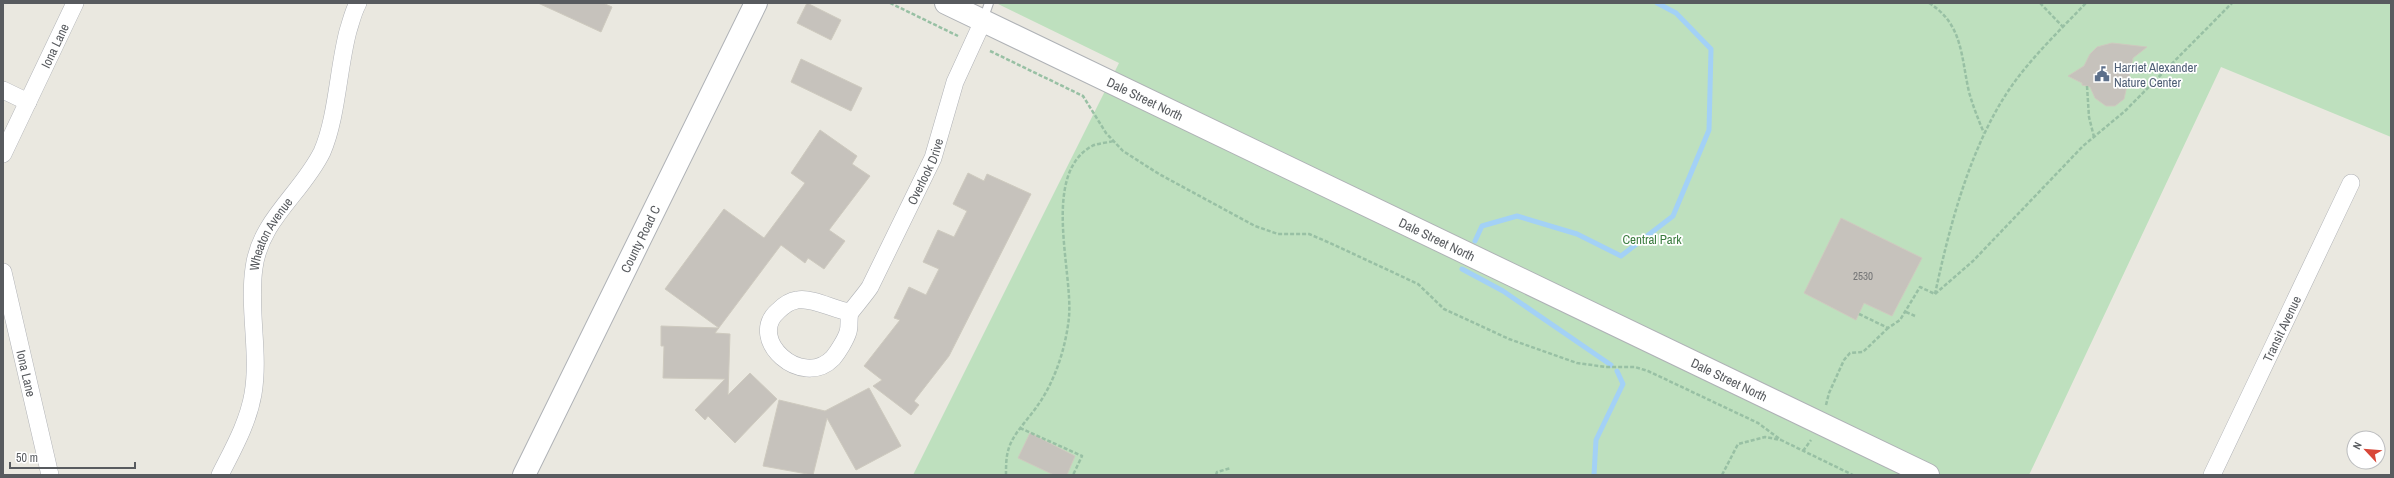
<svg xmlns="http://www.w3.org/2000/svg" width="2394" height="478" font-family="'Archivo Narrow',sans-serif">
<rect width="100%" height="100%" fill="#eae8e0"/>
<!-- green -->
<path fill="#bee0be" d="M996 3H2391V137L2221 67 2029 475H913L1119 63Z"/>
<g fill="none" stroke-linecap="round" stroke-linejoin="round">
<!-- stream -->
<path stroke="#a3d1f6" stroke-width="5" d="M1475 241 1482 226 1517 216 1577 234 1621 256 1673 216 1709 130 1711 49 1676 13 1657 3
M1462 269 1503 291 1611 365
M1594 475 1596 440 1623 384 1617 371"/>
</g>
<!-- building -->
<path fill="#c6c2bc" stroke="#cecabf" d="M538 3H603L612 7 601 32Z
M807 3 841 20 831 40 797 23Z
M2112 43 2147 47 2133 58 2124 99 2115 106H2106L2095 98 2090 87 2082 85V83L2068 76 2084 66 2090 54 2097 47Z
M801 59 862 88 851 111 791 82Z
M820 130 857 156 852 164 870 176 829 230 845 241 824 269 808 258 805 263 781 245 715 333 730 334 728 395 750 373 777 399 735 443 708 416 705 420 695 410 725 379 663 378 664 346H661V326L719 328 665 289 724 209 764 238 805 183 791 173Z
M968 173 984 181 987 174 1031 194 949 356 914 401 919 405 911 415 873 386 882 380 864 366 900 320 894 318 909 287 926 295 939 269 923 262 938 230 954 237 967 211 953 204Z
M1841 218 1922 258 1892 316 1864 303 1856 320 1804 293Z
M869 388 901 446 856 470 827 418 813 475 763 466 779 400 825 411Z
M1030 433 1075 456 1067 475H1054L1018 458Z"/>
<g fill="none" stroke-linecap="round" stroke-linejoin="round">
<!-- service casing -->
<g stroke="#b0b2b6" stroke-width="10">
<path id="service" d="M983 20 989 3"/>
</g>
<!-- minor casing -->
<g stroke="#b0b2b6" stroke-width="18">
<g id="minor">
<path d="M3 90 28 102"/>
<path id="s1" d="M3 154 75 3"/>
<path id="s2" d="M3 272 50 475"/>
<path id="s3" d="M850 312C834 310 813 297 797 300 790 301 783 306 778 311 746 339 802 390 833 358 838 352 846 339 848 332 850 326 848 319 850 313 851 311 867 292 870 287L933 158 955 82 983 21"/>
<path id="s4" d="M220 475C233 449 248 423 253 394 260 353 248 309 254 268 260 220 302 193 322 152 337 118 338 69 348 31 351 22 353 12 358 3"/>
<path id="s5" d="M2212 475 2351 183"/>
</g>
</g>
<!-- secondary casing -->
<g stroke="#afb2b6" stroke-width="24">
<g id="secondary">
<path id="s6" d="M946 3 1928 475"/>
<path id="s7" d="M524 475 756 3"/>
</g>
</g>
<!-- path -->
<path stroke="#98c0a4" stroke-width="2.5" stroke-dasharray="4 2" stroke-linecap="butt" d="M890 3 958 36
M1929 3C1963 24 1961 57 1969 92 1973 106 1978 119 1984 133
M2040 3 2063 27
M990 51 1083 96 1106 133 1123 151 1159 174 1255 226 1278 234H1309L1330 243 1418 284 1444 309 1509 339 1577 363 1606 367H1635L1648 371 1758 423 1781 440 1853 475
M2087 86 2089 117 2094 137
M1935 294 1973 261 2083 146 2125 111 2232 3
M1935 294C1950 224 1971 143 2013 84 2034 55 2061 29 2086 3
M1906 312 1915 316
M1859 314 1888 328 1900 320 1920 287 1935 294
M1826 405 1829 393 1844 360 1850 353 1863 352 1888 328
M1020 428 1082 456 1073 475
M1803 451 1811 440
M1006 475C1006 467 1006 458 1008 451 1012 434 1028 420 1038 405 1055 381 1066 347 1069 317 1073 271 1041 174 1092 146 1098 143 1107 143 1113 141
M1216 475 1217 472 1231 468
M1722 475 1738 444 1765 437 1781 440"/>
<!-- service -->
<use href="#service" stroke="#fff" stroke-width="8"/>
<!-- minor -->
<use href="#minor" stroke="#fff" stroke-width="17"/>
<!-- secondary -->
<use href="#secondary" stroke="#fff" stroke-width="22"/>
</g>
<!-- icons -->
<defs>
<g id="civic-bare" transform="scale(1.2)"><path d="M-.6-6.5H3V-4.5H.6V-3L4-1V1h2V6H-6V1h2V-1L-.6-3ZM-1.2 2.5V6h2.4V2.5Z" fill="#5c6f8a" stroke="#fff" stroke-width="2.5" paint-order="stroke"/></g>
</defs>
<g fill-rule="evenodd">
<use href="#civic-bare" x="2102" y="74"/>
</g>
<g text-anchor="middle" stroke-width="3.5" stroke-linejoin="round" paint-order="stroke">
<!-- number labels -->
<g font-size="11" fill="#747576">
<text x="1863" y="280">2530</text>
</g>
<!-- street labels -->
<g font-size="13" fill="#585b5f" stroke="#fff">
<text dy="5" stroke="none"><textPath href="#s1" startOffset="120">Iona Lane</textPath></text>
<text dy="5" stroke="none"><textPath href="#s6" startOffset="221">Dale Street North</textPath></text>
<text dy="5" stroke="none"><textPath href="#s3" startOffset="397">Overlook Drive</textPath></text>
<text dy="5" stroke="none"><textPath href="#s4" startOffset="252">Wheaton Avenue</textPath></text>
<text dy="5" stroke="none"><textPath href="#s7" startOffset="263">County Road C</textPath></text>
<text dy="5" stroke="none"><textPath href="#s6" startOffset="545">Dale Street North</textPath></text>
<text dy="5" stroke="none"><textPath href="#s5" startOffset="162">Transit Avenue</textPath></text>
<text dy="5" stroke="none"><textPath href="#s2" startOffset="104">Iona Lane</textPath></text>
<text dy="5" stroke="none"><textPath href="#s6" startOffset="869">Dale Street North</textPath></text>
</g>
<!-- service labels -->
<g font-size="13" fill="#4e5e75" stroke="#fff" text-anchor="start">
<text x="2114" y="72">Harriet Alexander<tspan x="2114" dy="15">Nature Center</tspan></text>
</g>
<!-- park labels -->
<g font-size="13" fill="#3b7c3f" stroke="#fff">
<text x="1652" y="244">Central Park</text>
</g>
</g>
<!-- border -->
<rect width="2394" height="478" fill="none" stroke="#585b5f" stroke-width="8"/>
<!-- north arrow -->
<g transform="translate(2366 450) rotate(296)"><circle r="19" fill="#ffffff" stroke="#bcbdbf"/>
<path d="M0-3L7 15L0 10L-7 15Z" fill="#d84738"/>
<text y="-6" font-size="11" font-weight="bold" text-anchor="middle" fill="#585b5f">N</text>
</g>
<!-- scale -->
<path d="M10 462v6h125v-6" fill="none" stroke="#585b5f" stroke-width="2"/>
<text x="16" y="462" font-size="12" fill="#585b5f" stroke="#ffffff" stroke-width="3" paint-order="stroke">50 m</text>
</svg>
